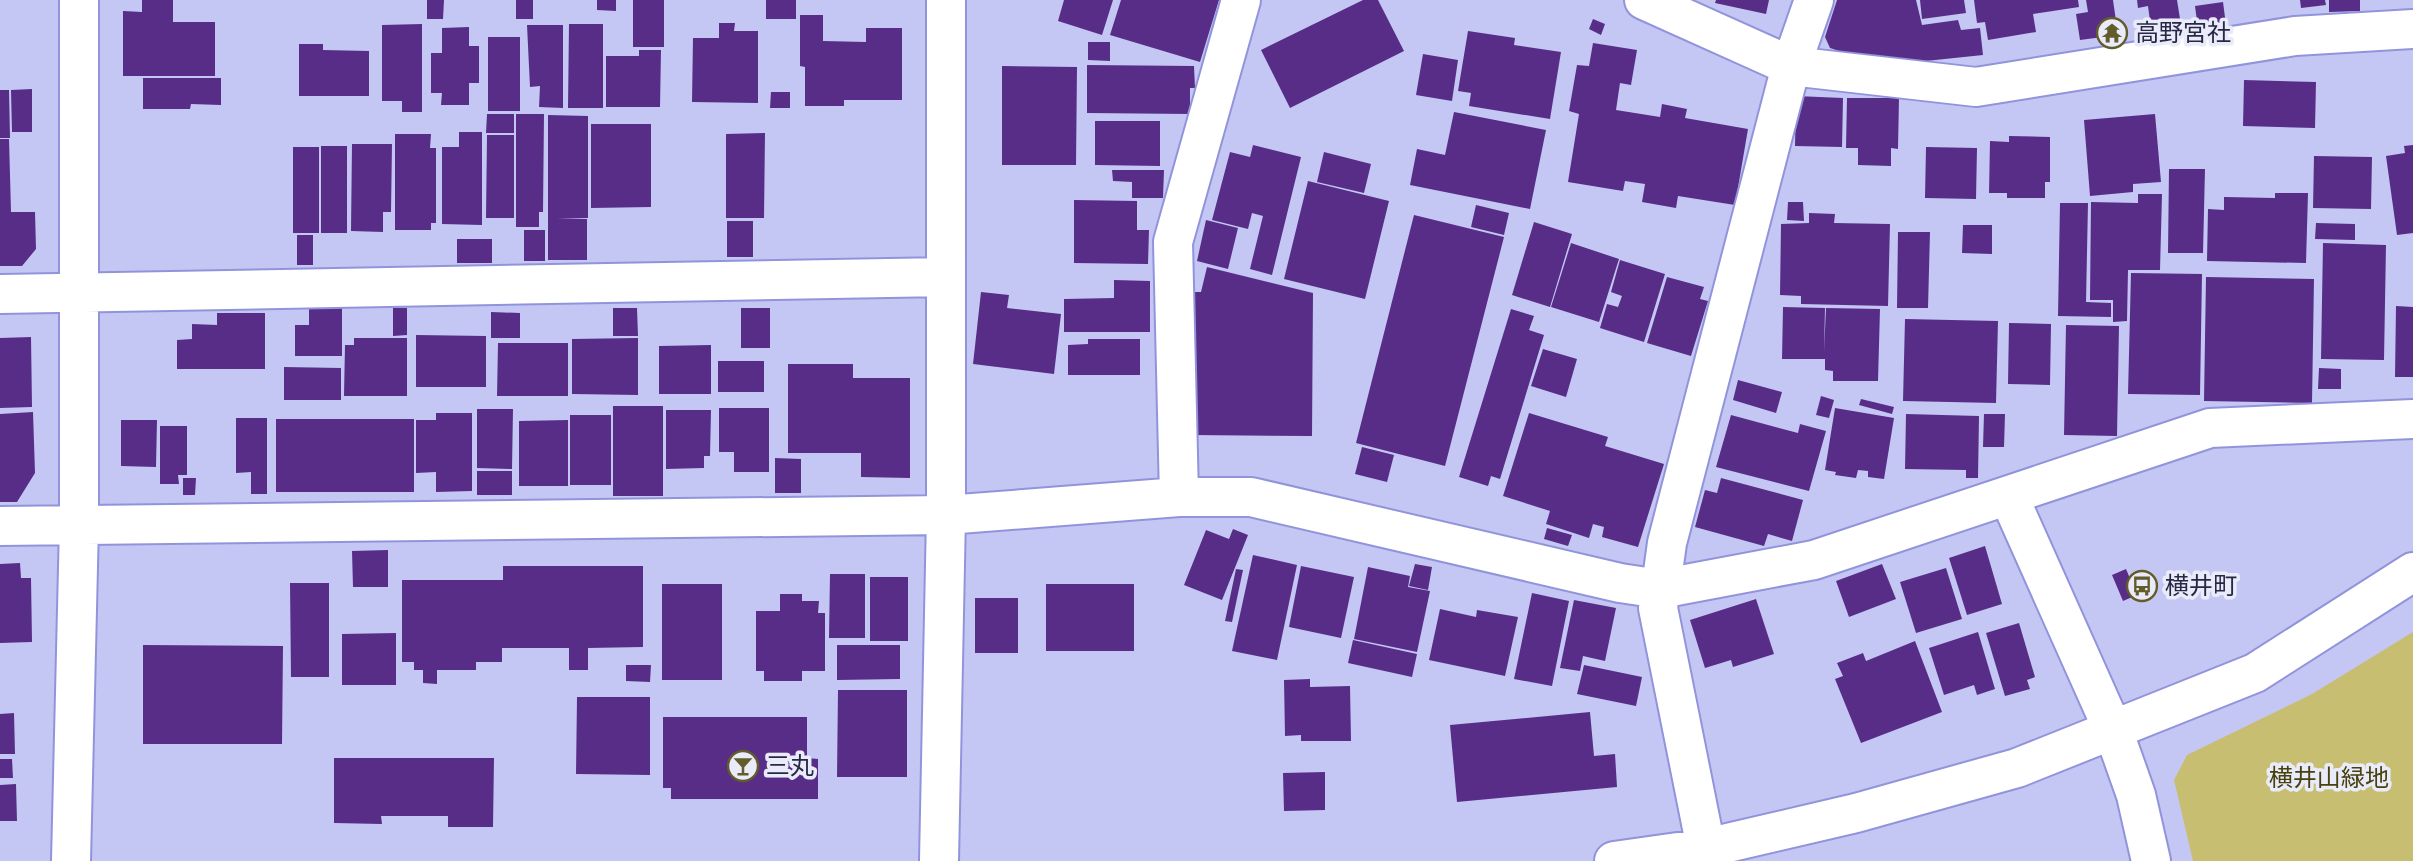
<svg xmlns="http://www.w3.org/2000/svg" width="2413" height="861" font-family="'DejaVu Sans','Noto Sans JP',sans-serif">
<rect width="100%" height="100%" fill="#c4c7f3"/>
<!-- green -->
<path fill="#c8be72" d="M2413 632V861H2193L2174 780 2187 755 2312 694Z"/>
<!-- building -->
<path fill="#582d88" d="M142 0H173V22H215V76H123V11L142 12Z
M427 0H444L443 19H427Z
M516 0H533V19H516Z
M597 0H616V11L597 10Z
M633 0H664V47H633Z
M766 0H796V19H766Z
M1064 0H1113L1102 35 1058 21Z
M1121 0H1219L1200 62 1110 35Z
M1363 0H1378L1404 51 1290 108 1261 50Z
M1716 0H1769L1766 14 1715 3Z
M1837 0H1916L1922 25 1958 20 1961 30 1980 28 1983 55 1916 62 1855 56 1830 48 1825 37Z
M1920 0H1964L1966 13 1922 19Z
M1974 0H2078L2079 7 2033 14 2036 32 1988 40 1985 22 1977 23Z
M2086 0H2113L2118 35 2080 40 2076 14 2088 12Z
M2137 0H2177L2182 31 2152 36 2148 6 2138 8Z
M2300 0H2325L2326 5 2301 8Z
M2329 0H2360V11L2329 12Z
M2223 2 2226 25 2198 29 2195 6Z
M800 15H823V41L866 42V28H902V100H844V106H805V67L800 66Z
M1593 19 1605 24 1601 35 1589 29Z
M719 23H735L734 31H758V103L692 102 693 38H719Z
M422 24V112H402V101H382V25Z
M569 24H603V108H568Z
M527 25H563V108L539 107 540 86 530 87Z
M469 27V46H479V83H469V105H441L442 93H431V53H442V28Z
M1468 31 1515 38 1514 45 1561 52 1550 119 1469 106 1471 93 1458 91Z
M488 37H520V111H488Z
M1088 42H1110V61L1088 60Z
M1593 43 1637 50 1631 85 1620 83 1616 110 1660 117 1662 104 1687 109 1685 118 1748 129 1735 205 1678 196 1676 208 1642 202 1645 184 1625 181 1623 191 1568 182 1579 114 1569 111 1577 65 1589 66Z
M299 44H323V50L369 51V96H299Z
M639 50H661L660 107H606V56H639Z
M1423 54 1458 60 1452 101 1416 95Z
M1087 65 1194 66 1195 88H1190V114L1087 113Z
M1002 66 1077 67 1076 165H1002Z
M143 78H221V105L191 104 190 109H143Z
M2244 80 2316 82 2315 128 2243 126Z
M32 89V132H12L11 90Z
M0 90H9L10 138H0Z
M771 92H790V108H770Z
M1796 96 1843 98 1842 147 1795 146Z
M1847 98H1899L1898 149 1891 148V166L1858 165V148H1846Z
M1454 112 1546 130 1530 209 1410 185 1417 149 1445 155Z
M487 114H514V133H486Z
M516 114H544L543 212H539V227H516Z
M2155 114 2161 182 2133 184V192L2090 196 2084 120Z
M548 115 588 116V218H557L587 219V260H548Z
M1095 121H1160V166L1095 165Z
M591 124H651V207L591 208Z
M459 132H482V225L442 224V147H459Z
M765 133 764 218H726V134Z
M395 134H431L430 148H436V223H431V230H395Z
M487 135H514V218H486Z
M2009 136 2050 137V182H2045V198H2007V193H1989L1990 141 2009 142Z
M0 139H9L11 212H35L36 249 22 266H0Z
M352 144H392L391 212H383V232L351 231Z
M1253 145 1301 157 1272 275 1250 269 1263 216 1252 213 1248 229 1212 220 1230 152 1250 157Z
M2413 145V233L2397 235 2386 156 2405 153 2404 146Z
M321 146H347V233H321Z
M293 147H319V233H293Z
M1926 147 1977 148 1976 199 1925 198Z
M1324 152 1371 164 1364 193 1317 182Z
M2314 156 2372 157 2371 209 2313 208Z
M2169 169H2205L2203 253H2168Z
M1112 170H1164L1163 198H1132V182L1113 181Z
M1308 181 1389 201 1365 299 1284 279Z
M2275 193H2308L2306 263 2207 261 2208 209 2224 210V197L2275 198Z
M2138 194H2162L2160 270H2128L2127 321 2113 322V300H2090L2091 202 2138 203Z
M1074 200 1137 201V230H1149L1148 264 1074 263Z
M1788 202H1803L1804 221 1787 220Z
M2060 203H2088L2086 302 2111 303V317L2058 316Z
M1476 205 1509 213 1504 235 1471 227Z
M1809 213 1835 214 1834 223 1890 224 1888 306 1801 304V296L1780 295 1781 224 1809 223Z
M1414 215 1504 237 1445 466 1356 443Z
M1206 220 1238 228 1228 269 1197 261Z
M727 221H753V257H727Z
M1534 222 1572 234 1550 307 1512 295Z
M2316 223 2355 224V240L2315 239Z
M1963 225H1992V254L1962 253Z
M524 230H545V261H524Z
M1898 232H1930L1928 308H1897Z
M297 235H313V265H297Z
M457 239H492V263H457Z
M1571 243 1619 259 1599 322 1551 307Z
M2323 243 2386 245 2384 360 2321 359Z
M1620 260 1665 274 1644 342 1600 328 1607 304 1618 307 1622 296 1611 292Z
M1207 267 1313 293 1312 436 1191 435 1192 292H1201Z
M2131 273 2202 274 2200 395 2128 394Z
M1667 277 1704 287 1700 299 1708 301 1691 356 1647 343Z
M2206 277 2314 279 2312 403 2204 401Z
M1114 280 1150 281V332H1064V299L1114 298Z
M981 292 1009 295 1007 308 1061 314 1054 374 973 364Z
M2396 306 2413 307V377H2395Z
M1783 307 1825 308 1824 352 1826 308 1880 309 1878 381H1833V371L1825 370V359H1782Z
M309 308H342V356H295V325H309Z
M393 308H407V335L393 336Z
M613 308H637L638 336H613Z
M741 308H770V348H741Z
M1511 309 1534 316 1529 330 1544 335 1500 479 1491 476 1488 486 1459 477Z
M491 312 520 313V338H491Z
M217 313H265V369H177V340L192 339V324L217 325Z
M1905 319 1998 321 1996 403 1903 401Z
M2009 323 2051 324 2050 385 2008 384Z
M2066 325 2119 326 2117 436 2064 435Z
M416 335 486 336V387H416Z
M31 337 32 407 0 408V338Z
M354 338H407V396H344L345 345H354Z
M638 338V395L572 394V339Z
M1088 339H1140V375H1068V345L1088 344Z
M498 343H568V396H497Z
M711 345V394H659V346Z
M1543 349 1577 359 1566 397 1531 386Z
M718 361H764V392H718Z
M788 364H853V378H910V478L861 477V453H788Z
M284 367 341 368V400H284Z
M2319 368 2341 369V389H2318Z
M1738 380 1782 392 1776 413 1733 400Z
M1821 396 1834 400 1829 418 1816 415Z
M1861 399 1894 407 1892 414 1859 405Z
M613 406H663V496H613Z
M719 408H769V472H734V452H719Z
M1835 408 1894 418 1884 479 1868 477V471L1858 470 1856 478 1835 475 1836 472 1825 470Z
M477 409H513L512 469 477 468Z
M666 410H711L710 456H704V468L666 469Z
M33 412 35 473 17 502H0V414Z
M436 413H472V491L436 492V472L416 473V420H436Z
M1529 413 1608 437 1605 446 1664 464 1638 547 1602 537 1604 527 1593 524 1589 538 1546 524 1550 511 1503 496Z
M1906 414 1979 416 1978 478H1966V470L1905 469Z
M1984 414H2005L2004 447H1983Z
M570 415H611V485H570Z
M1731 415 1798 433 1800 424 1826 431 1809 491 1716 467Z
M236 418H267V494H251V472L236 473Z
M276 419H414V492H276Z
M121 420H157L156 467 121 466Z
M568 420V486H519V421Z
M160 426H187V475H178L179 484H160Z
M1362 447 1394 455 1387 482 1355 474Z
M775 458 801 459V493H775Z
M477 471H512V495H477Z
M183 478H196L195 495H183Z
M1721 478 1803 500 1792 541 1768 534 1764 546 1695 527 1705 490 1717 493Z
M1547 528 1572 535 1568 546 1544 539Z
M1233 529 1248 535 1222 600 1184 585 1206 530 1229 539Z
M1985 546 2002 604 1967 615 1949 558Z
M388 550V587H353L352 551Z
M1253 555 1297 565 1277 660 1232 651Z
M20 563 21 578H31L32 642 0 643V564Z
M1415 564 1432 567 1428 590 1409 586Z
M1882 564 1896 599 1849 617 1836 581Z
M503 566H643V647L588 648V670H569V648H502V662H476V670H437V684L423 683V670H414V662H402V580H503Z
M1301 566 1354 577 1341 638 1289 627Z
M1368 567 1410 576 1408 587 1430 591 1417 652 1354 639Z
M1946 568 1962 619 1916 633 1900 582Z
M1236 569 1243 570 1232 622 1225 621Z
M2126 569 2137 595 2123 601 2112 575Z
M830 574H865V638H829Z
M870 577H908V641H870Z
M290 583H329V677H291Z
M662 584H722V680H662Z
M1046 584H1134V651H1046Z
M1532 593 1569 601 1552 686 1514 679Z
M780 594H802V601H819L818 613H825V671H802V681H764V671H756V611H780Z
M975 598H1018V653H975Z
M1756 599 1774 654 1733 667 1731 660 1705 668 1690 620Z
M1574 600 1616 608 1605 661 1583 656 1580 671 1560 668Z
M1440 609 1476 617 1477 610 1518 617 1505 676 1429 660Z
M2019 623 2035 677 2027 680 2030 689 2005 696 1986 633Z
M1978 632 1995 689 1977 695 1974 685 1944 695 1929 648Z
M396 633V685H342V634Z
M1353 640 1417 654 1412 677 1348 663Z
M1915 641 1942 712 1861 743 1835 679 1843 676 1837 663 1863 653 1866 661Z
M143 645 283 646 282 744H143Z
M837 645H900V679L837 680Z
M626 665H651L650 682 626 681Z
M1584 665 1642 677 1636 706 1577 694Z
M1310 679V687L1350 686 1351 741H1301V735L1285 736 1284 680Z
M838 690H907V777H837Z
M577 697H650V775L576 774Z
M1590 712 1594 756 1615 754 1617 787 1457 802 1450 725Z
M14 713 15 754H0V714Z
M663 717H807V758L818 759V799H671V788H663Z
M334 758H494L493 827H448V816H381L382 824 334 823Z
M0 759H12L13 778H0Z
M1325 772V810L1284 811 1283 773Z
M16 784 17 821H0V785Z"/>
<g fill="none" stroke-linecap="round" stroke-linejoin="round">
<!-- minor casing -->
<g stroke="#9294db" stroke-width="42">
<path id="minor" d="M1644 0 1791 66 1976 87 2295 36 2413 29
M0 294 945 277
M1179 497 1173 242 1241 0
M2009 497 2113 730 2136 795 2151 861
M0 526 946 515 1179 497H1251L1620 583 1660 589 1814 560 2210 428 2413 419
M1706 848 1658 608 1667 543 1791 66 1814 0
M71 861 79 525V0
M939 861 946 515V0
M1614 861 1706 848 1856 813 2017 768 2255 673 2413 572"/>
</g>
<!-- minor -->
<use href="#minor" stroke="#fff" stroke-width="38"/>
</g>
<!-- icons -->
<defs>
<g id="temple-ring" transform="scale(1.575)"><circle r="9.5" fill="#e9eafa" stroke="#625c28" stroke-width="1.5"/><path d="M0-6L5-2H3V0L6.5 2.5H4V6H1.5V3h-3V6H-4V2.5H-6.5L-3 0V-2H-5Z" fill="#625c28"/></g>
<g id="bus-ring" transform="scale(1.575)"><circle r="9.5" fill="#e9eafa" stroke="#625c28" stroke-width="1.5"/><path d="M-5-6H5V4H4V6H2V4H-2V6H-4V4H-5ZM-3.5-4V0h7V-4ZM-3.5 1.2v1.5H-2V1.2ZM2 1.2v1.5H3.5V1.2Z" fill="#625c28"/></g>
<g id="bar-ring" transform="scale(1.575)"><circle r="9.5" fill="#e9eafa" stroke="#625c28" stroke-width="1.5"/><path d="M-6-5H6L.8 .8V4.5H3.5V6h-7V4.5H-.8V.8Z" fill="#625c28"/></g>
</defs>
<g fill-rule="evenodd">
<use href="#temple-ring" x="2112" y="33"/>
<use href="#bus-ring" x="2142" y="586"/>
<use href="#bar-ring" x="743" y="766"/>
</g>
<g text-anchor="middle" stroke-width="7" stroke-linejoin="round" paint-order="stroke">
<!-- poi labels -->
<g font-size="24" fill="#282845" stroke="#e9eafa" text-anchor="start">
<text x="2135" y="41">高野宮社</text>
<text x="2165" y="594">横井町</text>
<text x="766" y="774">三丸</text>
</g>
<!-- park labels -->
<g font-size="24" fill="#47410b" stroke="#e9eafa">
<text x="2329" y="786">横井山緑地</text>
</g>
</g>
</svg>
